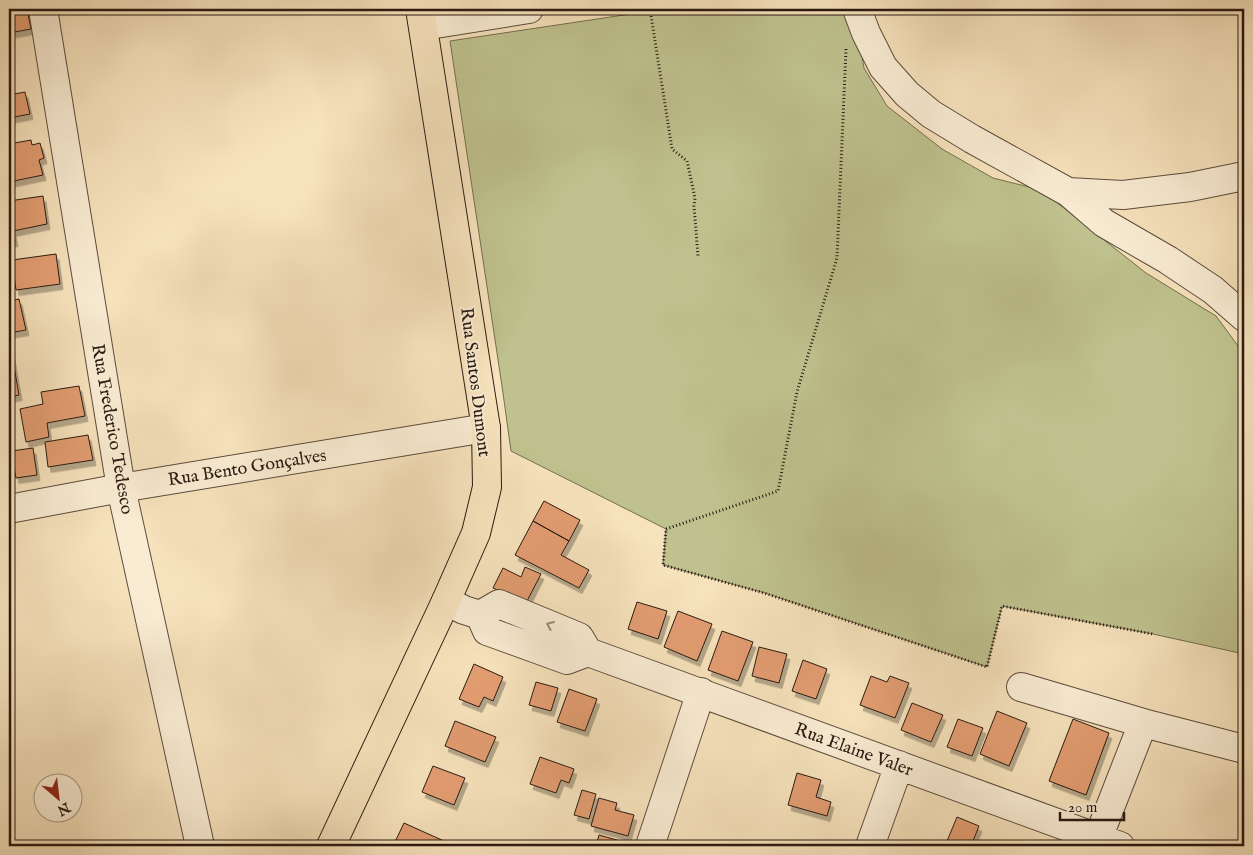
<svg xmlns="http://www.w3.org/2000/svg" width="1253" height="855" font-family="'IM FELL English',serif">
<defs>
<filter id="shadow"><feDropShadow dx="3" dy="5.5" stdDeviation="0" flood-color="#0004"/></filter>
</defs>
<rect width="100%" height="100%" fill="#f6e2bc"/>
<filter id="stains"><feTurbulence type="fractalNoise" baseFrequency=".004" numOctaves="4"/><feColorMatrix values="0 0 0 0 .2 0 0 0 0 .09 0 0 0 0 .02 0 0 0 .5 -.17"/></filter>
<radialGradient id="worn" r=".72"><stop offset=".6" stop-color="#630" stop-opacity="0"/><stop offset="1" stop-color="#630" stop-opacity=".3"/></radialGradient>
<!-- green -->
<path fill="#bfc28e" stroke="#746e50" d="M664 9H854L864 68 887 106 942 149 993 178 1041 190 1146 273 1216 316 1244 354V654L1153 634 1002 606 987 667 765 593 663 565 666 529 511 451 502 386 450 41Z"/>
<!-- building -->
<path fill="#e29d71" stroke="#2a1a11" filter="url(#shadow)" d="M9 9H27L31 29 9 33 11 42 9 43Z
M25 92 30 114 9 118V95Z
M31 140 32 145 40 143 44 158 39 160 43 175 9 182V144Z
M43 196 47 224 13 231 15 241 9 242V201Z
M56 254 60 284 16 290 12 260Z
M19 299 26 330 9 333V301Z
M11 349 19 395 9 397V350Z
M79 386 85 416 47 423 49 437 26 442 20 409 43 404 41 392Z
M88 435 93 460 48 467 45 442Z
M33 448 37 475 16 478 11 451Z
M544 501 580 520 569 541 533 521Z
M533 521 569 541 561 555 589 570 579 588 515 555Z
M525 567 541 574 526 603 493 588 503 568 521 577Z
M637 602 667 611 658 639 628 629Z
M678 611 712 624 697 661 664 647Z
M722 631 753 642 738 681 708 670Z
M759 647 787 654 779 683 752 676Z
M803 660 827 669 816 699 792 691Z
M474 664 503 677 493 701 484 697 479 707 459 699Z
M871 676 887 682 890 676 909 683 895 718 860 705Z
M536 682 558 688 551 711 529 705Z
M569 689 597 699 585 731 557 722Z
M912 703 943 715 931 742 901 730Z
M997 711 1027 723 1009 766 980 754Z
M958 719 983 728 972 756 947 747Z
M1073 719 1109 733 1086 795 1049 781Z
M455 721 496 737 485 762 445 746Z
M540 757 574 769 569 783 561 780 556 793 530 784Z
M433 766 465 778 454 805 422 792Z
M797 773 821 780 816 797 831 802 827 816 788 805Z
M582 790 596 794 589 819 574 815Z
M599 798 617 803 615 810 634 815 628 836 591 826Z
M957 817 979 826 971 846H945Z
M404 823 444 841 442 846H393Z
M599 835 624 842 623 846H596Z"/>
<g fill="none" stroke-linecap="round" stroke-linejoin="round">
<!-- minor casing -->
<g stroke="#5d4c3c" stroke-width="30">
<path id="minor" d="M43 9 121 488 200 846
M857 9 866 33 883 67 907 94 931 114 972 139 1068 192 1123 195 1190 187 1244 176
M423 26 529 9
M1068 192 1104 223 1168 260 1213 290 1244 317
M9 509 121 488 486 428
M446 601 464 610 480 615 499 604 579 637 588 652
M480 615 487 631 567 660 588 652 1120 846
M1021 687 1143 723 1244 749
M650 846 701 692
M870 846 899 765
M1095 846 1143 723"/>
</g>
<!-- major casing -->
<g stroke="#2a1a11" stroke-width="30">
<path id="major" d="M331 846 446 601 476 533 487 487 486 428 420 9"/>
</g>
<!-- path -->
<path stroke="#2a1a11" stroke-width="3" stroke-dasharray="1 2.5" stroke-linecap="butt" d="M650 9 672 149 687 161 695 198 694 206 698 256
M846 49 837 258 797 392 778 491 666 529 663 565 764 593 987 667 1002 606 1153 634"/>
<!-- minor -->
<use href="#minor" stroke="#f9ecd3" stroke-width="28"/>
<!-- major -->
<use href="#major" stroke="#f6e2bc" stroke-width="28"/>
</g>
<!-- one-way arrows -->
<defs><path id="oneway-chevron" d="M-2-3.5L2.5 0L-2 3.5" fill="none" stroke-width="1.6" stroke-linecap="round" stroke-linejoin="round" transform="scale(1.25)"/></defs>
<use stroke="#9c8e7c" href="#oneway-chevron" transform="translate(550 625) rotate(-157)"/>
<g text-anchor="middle" stroke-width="4" stroke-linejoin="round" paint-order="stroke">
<!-- street labels -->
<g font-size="18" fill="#2a1a11" stroke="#f9ecd3">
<text transform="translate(476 382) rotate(83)" y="6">Rua Santos Dumont</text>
<text transform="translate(113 429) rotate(80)" y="6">Rua Frederico Tedesco</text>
<text transform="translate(247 467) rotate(-9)" y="6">Rua Bento Gonçalves</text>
<text transform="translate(854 749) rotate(20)" y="6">Rua Elaine Valer</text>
</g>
</g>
<!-- margin -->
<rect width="1253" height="855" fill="none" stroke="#f6e2bc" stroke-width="30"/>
<rect x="10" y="10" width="1233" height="835" fill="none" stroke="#2a1a11" stroke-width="2.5"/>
<rect x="15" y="15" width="1223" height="825" fill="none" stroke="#2a1a11"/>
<!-- north arrow -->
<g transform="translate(58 798) rotate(152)"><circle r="24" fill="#f9ecd3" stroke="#a69885"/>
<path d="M0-4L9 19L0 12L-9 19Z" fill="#8f2418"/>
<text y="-8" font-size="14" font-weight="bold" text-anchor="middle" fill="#2a1a11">N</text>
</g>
<!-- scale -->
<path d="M1060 812v8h64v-8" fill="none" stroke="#2a1a11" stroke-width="2.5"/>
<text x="1068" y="812" font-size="15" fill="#2a1a11" stroke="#f9ecd3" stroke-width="4" paint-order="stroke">20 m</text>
<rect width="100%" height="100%" filter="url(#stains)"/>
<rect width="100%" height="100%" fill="url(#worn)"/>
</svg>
